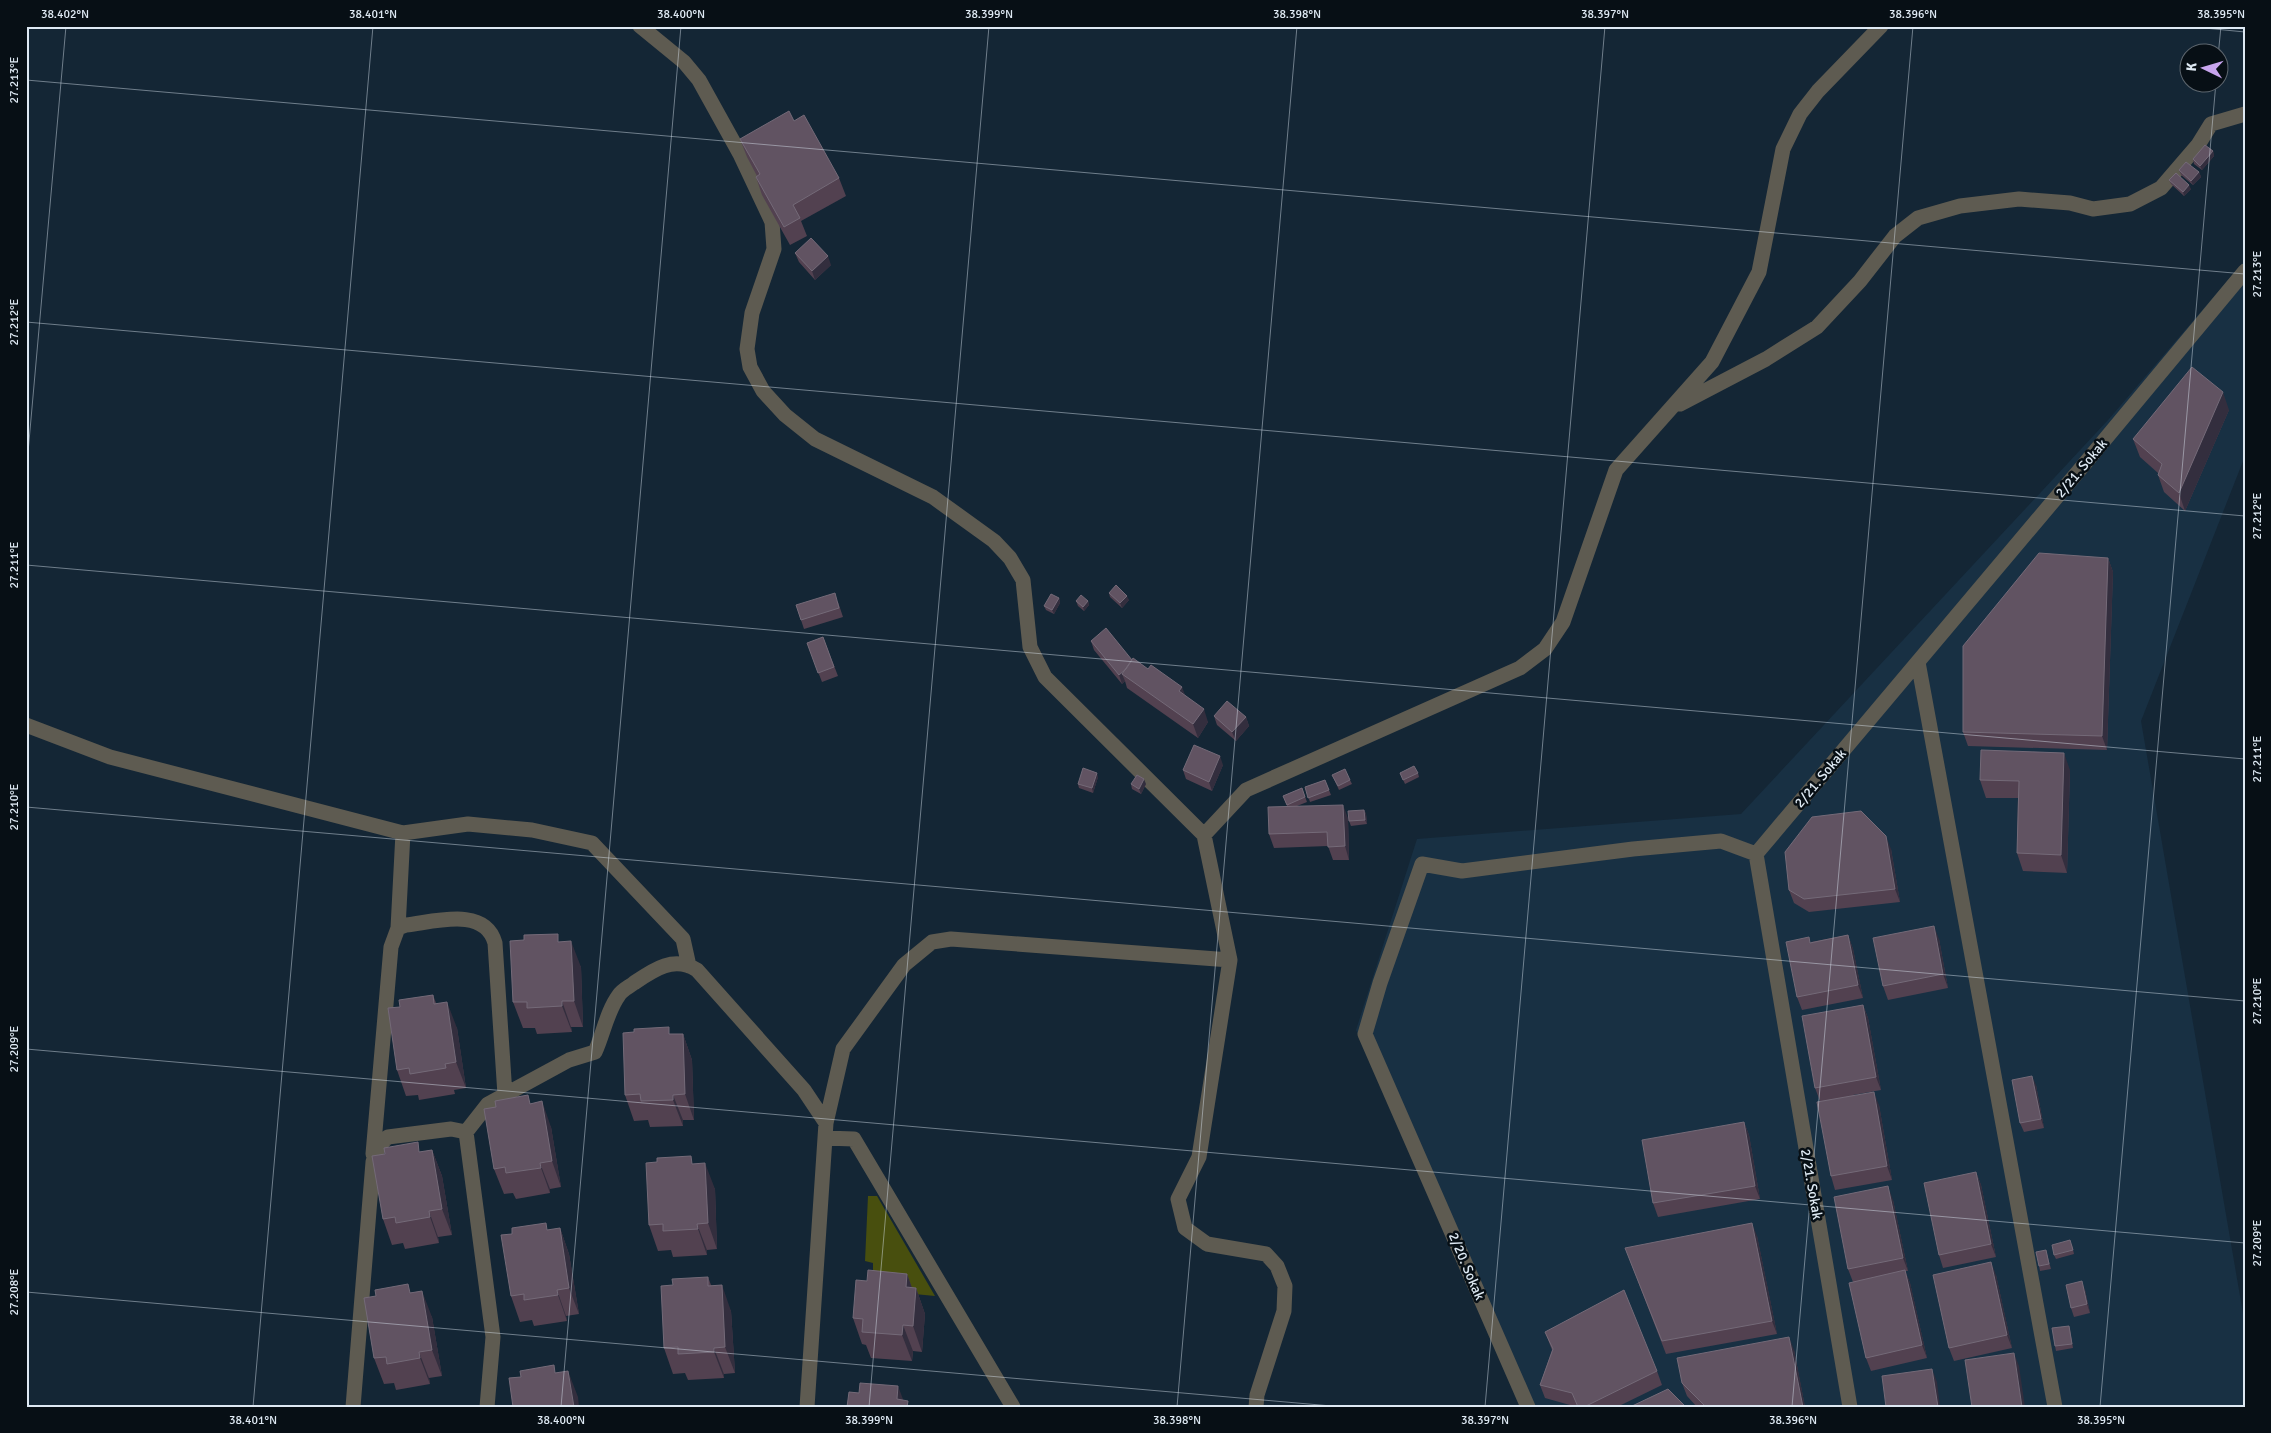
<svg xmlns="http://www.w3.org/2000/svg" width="2271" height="1433" font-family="Signika,sans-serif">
<rect width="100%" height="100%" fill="#142635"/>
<!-- built -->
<path fill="#183043" d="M2245 260V456L2141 721 2245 1325V1407H1525L1356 1030 1417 839 1741 814 2109 419Z"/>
<!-- green -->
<path fill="#484f0e" d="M868 1196H877L935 1296 873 1290V1263L865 1261Z"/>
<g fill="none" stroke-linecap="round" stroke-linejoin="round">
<!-- minor -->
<path stroke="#5e5b51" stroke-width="15" d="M640 26 684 62 699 80 740 154 772 222 774 249 752 313 747 349 750 367 763 391 785 415 815 439 933 497 994 541 1010 558 1023 580 1030 647 1045 677 1204 835
M1680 404 1766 359 1817 327 1860 281 1895 236 1918 218 1960 206 2019 199 2070 203 2093 209 2130 204 2161 188 2198 145 2211 124 2245 114
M1918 662 2055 1407
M26 725 110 757 403 833 468 824 532 830 592 843 683 939 689 966
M398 928 403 833
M826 1123 843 1049 904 965 932 942 951 939 1230 960
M466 1132 488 1104 569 1060 595 1052C603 1035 607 1011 619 995 622 990 629 987 634 983 653 970 674 955 697 970L804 1090 826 1123 807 1407
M825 1138 854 1139 1013 1407
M373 1154 391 947 398 928 406 925C434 922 485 906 495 943L505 1095
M353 1407 373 1162C376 1152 379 1144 388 1137L451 1129 466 1132 493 1337 487 1407
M1256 1407 1257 1395 1284 1311 1285 1286 1277 1266 1266 1254 1207 1244 1185 1228 1178 1199 1199 1157 1230 960 1204 835 1246 790 1520 668 1545 649 1563 622 1616 470 1712 362 1759 272 1783 149 1800 114 1818 91 1881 26
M1528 1407 1365 1034 1380 983 1422 864 1462 871 1633 849 1721 841 1756 854
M1850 1407 1756 854 2082 467 2245 271"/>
</g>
<!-- wall -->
<path fill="#524150" d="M794 121 839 178 846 196 801 221 807 236 790 245 762 195 756 177 757 176 747 157 740 139Z
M2213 151 2214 156 2202 170 2194 164 2193 159Z
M2179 170 2199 172 2201 177 2193 185 2181 175Z
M2169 180 2191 189 2184 196 2171 184Z
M795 253 831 265 815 280 799 262Z
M2229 410 2185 511 2164 492 2158 475V473L2140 457 2133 439Z
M2108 558 2113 572 2107 750 1968 746 1963 732Z
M1109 593 1129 600 1122 608 1110 597Z
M1059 598 1060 603 1054 614 1046 610 1044 606Z
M1076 601H1088L1089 605 1084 611 1078 606Z
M838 602 843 617 804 629 796 605Z
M823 637 838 676 822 682 807 643Z
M1091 641 1132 660 1185 695 1208 722 1198 738 1127 688 1125 681 1122 684 1094 650Z
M1214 716 1246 717 1249 726 1236 741 1217 725Z
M1223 765 1212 791 1186 779 1183 770Z
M2070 770 2067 873 2023 871 2017 853 2018 798H1986L1980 780Z
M1400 773H1418L1419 777 1405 784Z
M1332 775 1350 780 1352 784 1339 790Z
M1098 777 1093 793 1079 788 1078 784Z
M1325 780 1331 795 1310 802 1305 787Z
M1131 784H1146L1141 794 1132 789Z
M1302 788 1307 802 1297 806 1348 818 1349 860H1333L1328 846 1274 848 1269 834 1287 806 1283 796Z
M1364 810 1366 814 1367 824 1351 826 1349 821Z
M1891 849 1900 902 1809 912 1794 903 1789 890Z
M1848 935 1853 949 1863 998 1802 1010 1797 997 1811 942Z
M1939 939 1948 988 1888 1000 1883 986Z
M561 942 581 967 583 1027H571L572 1032 537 1034 535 1028H523L513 1002Z
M433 995 436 1003 457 1028 466 1088 454 1090 455 1094 419 1100 418 1095 406 1096 397 1070 400 1007Z
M1863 1005 1868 1018 1881 1090 1853 1095 1879 1105 1892 1180 1835 1190 1831 1176 1820 1101 1815 1088Z
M671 1034H683L692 1060 694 1120H683V1126L650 1127 648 1120 634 1121 625 1095Z
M2036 1085 2044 1128 2024 1132 2020 1123Z
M531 1103 551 1127 561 1187 550 1189V1193L516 1199 513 1193 504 1194 494 1169Z
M1744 1122 1749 1135 1760 1199 1658 1217 1653 1203Z
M432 1150 442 1176 452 1235 438 1237 439 1243 405 1249 403 1243 392 1245 383 1219 421 1152Z
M694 1164 715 1189 717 1249 707 1250V1255L673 1257 671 1250 658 1251 649 1225Z
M1976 1172 1981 1185 1996 1257 1943 1268 1939 1255Z
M1893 1200 1908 1271H1905L1910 1283 1927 1358 1871 1371 1866 1358 1853 1282 1848 1269Z
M560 1228 569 1254 579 1314 566 1316 567 1321 534 1326 532 1320 520 1322 511 1296 549 1230Z
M1757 1236 1777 1334 1666 1354 1630 1261Z
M2072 1245 2074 1254 2056 1259 2054 1255Z
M2046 1250 2051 1269 2040 1271 2039 1266Z
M907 1274 912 1288H916L925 1314 922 1352 913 1351 912 1361 871 1358 866 1345 862 1344 853 1318 867 1281Z
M1996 1275 2012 1348 1954 1361 1949 1348Z
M708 1277 711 1285 731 1311 735 1373 724 1374V1378L688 1380 685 1373 673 1374 664 1348 673 1285Z
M2085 1290 2090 1313 2074 1317 2071 1308Z
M411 1292 432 1317 442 1376 429 1378 430 1384 396 1390 394 1383 384 1384 374 1358Z
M2069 1326 2070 1330 2073 1348 2056 1351 2055 1346Z
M1545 1332 1657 1371 1662 1385 1617 1407H1577L1545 1398 1540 1385 1552 1350Z
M1794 1350 1805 1407H1697L1687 1396 1682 1383Z"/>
<!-- shaded-wall -->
<path fill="#332e3e" d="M2213 151 2214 156 2202 170 2200 166Z
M2199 172 2201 177 2193 185 2191 181Z
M2189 185 2191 189 2184 196 2183 192Z
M828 256 831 265 815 280 812 271Z
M2223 392 2229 410 2185 511 2179 493Z
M2108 558 2113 572 2107 750 2102 736Z
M1127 596 1129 600 1122 608 1120 603Z
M1059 598 1060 603 1054 614 1052 610Z
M1088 601 1089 605 1084 611 1083 607Z
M1134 662 1122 674 1125 681 1122 684 1119 675Z
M1182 687 1187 700 1179 691Z
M1204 709 1208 722 1198 738 1193 724Z
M1246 717 1249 726 1236 741 1232 732Z
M2064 753 2070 770 2067 873 2061 855Z
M1220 756 1223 765 1212 791 1209 782Z
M1097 773 1098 777 1093 793 1092 788Z
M1144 779 1146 784 1141 794 1139 789Z
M1343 805 1348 818 1349 860 1345 846Z
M1364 810 1366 814 1367 824 1365 820Z
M1886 836 1891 849 1900 902 1895 889Z
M1934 926 1939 939 1948 988 1943 974Z
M1848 935 1853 949 1863 998 1858 985Z
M571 941 581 967 583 1027 574 1001Z
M562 1001 571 1027 572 1032 562 1006Z
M447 1002 457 1028 466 1088 456 1062Z
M1863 1005 1868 1018 1881 1090 1876 1077Z
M683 1034 692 1060 694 1120 685 1094Z
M2032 1076 2036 1085 2044 1128 2041 1119Z
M1874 1092 1879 1105 1892 1180 1887 1166Z
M673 1095 683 1120V1126L673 1100Z
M542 1101 551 1127 561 1187 552 1161Z
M1744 1122 1749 1135 1760 1199 1755 1186Z
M432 1150 442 1176 452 1235 442 1209Z
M540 1163 550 1189V1193L541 1168Z
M705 1163 715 1189 717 1249 708 1223Z
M1976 1172 1981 1185 1996 1257 1991 1244Z
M1888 1186 1893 1200 1908 1271 1903 1258Z
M429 1211 438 1237 439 1243 430 1217Z
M1752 1223 1757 1236 1777 1334 1772 1321Z
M697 1224 707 1250V1255L698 1229Z
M560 1228 569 1254 579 1314 569 1288Z
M1991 1262 1996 1275 2012 1348 2007 1335Z
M1905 1270 1910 1283 1927 1358 1922 1345Z
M907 1274 915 1296 916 1288 925 1314 922 1352 913 1326 906 1287Z
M2082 1281 2085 1290 2090 1313 2087 1304Z
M722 1285 731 1311 735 1373 725 1347Z
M557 1290 566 1316 567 1321 558 1295Z
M422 1291 432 1317 442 1376 432 1350Z
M903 1325 913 1351 912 1361 902 1335Z
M1789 1337 1794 1350 1805 1407H1803Z
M714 1348 724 1374V1378L714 1352Z
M419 1352 429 1378 430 1384 420 1358Z
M2014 1353 2019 1366 2025 1407H2022Z
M1932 1369 1937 1382 1940 1407H1938Z
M568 1371 578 1397 579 1407H574Z
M898 1386 906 1407 897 1399Z"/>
<!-- building -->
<path fill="#615362" stroke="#746a78" d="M789 111 794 121 804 115 839 178 793 205 800 218 784 227 756 177 760 174 740 139Z
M2205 145 2213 151 2200 166 2193 159Z
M2186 162 2199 172 2191 181 2179 170Z
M2176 173 2189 185 2183 192 2169 180Z
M811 238 828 256 812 271 795 253Z
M2192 367 2223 392 2179 493 2158 475 2162 464 2133 439Z
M2039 553 2108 558 2102 736 1963 732V646Z
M1116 585 1127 596 1120 603 1109 593Z
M835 593 839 608 801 620 796 605Z
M1051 594 1059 598 1052 610 1044 606Z
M1081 595 1088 601 1083 607 1076 601Z
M1106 628 1132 660 1126 669 1119 675 1091 641Z
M823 637 834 667 818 673 807 643Z
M1133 658 1148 669 1151 665 1182 687 1179 691 1204 709 1193 724 1122 674Z
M1227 701 1246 717 1232 732 1214 716Z
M1194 745 1220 756 1209 782 1183 770Z
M1981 750 2064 753 2061 855 2017 853 2019 781 1980 780Z
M1414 766 1418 773 1403 780 1400 773Z
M1083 768 1097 773 1092 788 1078 784Z
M1345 769 1350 780 1338 786 1332 775Z
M1137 775 1144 779 1139 789 1131 784Z
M1325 780 1329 790 1308 798 1305 787Z
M1302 788 1305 797 1287 805 1283 796Z
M1343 805 1345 846 1328 847 1327 832 1269 834 1268 807Z
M1364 810 1365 820 1349 821 1348 811Z
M1861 811 1886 836 1895 889 1804 899 1789 890 1785 852 1812 817Z
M1934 926 1943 974 1883 986 1873 938Z
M558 934V942L571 941 574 1001H562V1006L527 1008V1002H513L510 941 524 940V935Z
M1848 935 1858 985 1797 997 1786 942 1809 937 1810 943Z
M433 995 434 1004 447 1002 456 1062 445 1064 446 1068 410 1074 409 1068 397 1070 388 1008 400 1007 399 1000Z
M1863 1005 1876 1077 1815 1088 1802 1016Z
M669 1027V1034H683L685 1094 673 1095V1100L641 1101 640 1094 625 1095 623 1033 634 1032V1029Z
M2032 1076 2041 1119 2020 1123 2012 1080Z
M1874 1092 1887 1166 1831 1176 1817 1102Z
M528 1095 530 1104 542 1101 552 1161 540 1163 541 1168 506 1173 505 1167 494 1169 484 1109 496 1107 495 1101Z
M1744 1122 1755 1186 1653 1203 1642 1140Z
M418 1142 419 1152 432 1150 442 1209 429 1211 430 1217 396 1223 395 1217 383 1219 372 1156 385 1154 384 1148Z
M691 1156 692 1164 705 1163 708 1223 697 1224 698 1229 663 1231V1224L649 1225 646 1163 657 1162V1158Z
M1976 1172 1991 1244 1939 1255 1924 1183Z
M1888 1186 1903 1258 1848 1269 1834 1197Z
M546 1223 547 1230 560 1228 569 1288 557 1290 558 1295 524 1300V1294L511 1296 501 1235 512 1234V1228Z
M1752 1223 1772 1321 1662 1341 1625 1248Z
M2070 1240 2073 1250 2054 1255 2052 1245Z
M2046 1250 2049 1264 2039 1266 2036 1252Z
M1991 1262 2007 1335 1949 1348 1933 1275Z
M868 1270 907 1274 906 1287 916 1288 913 1326 903 1325 902 1335 862 1332 863 1319 853 1318 856 1280 867 1281Z
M1905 1270 1922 1345 1866 1358 1849 1283Z
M708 1277V1286L722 1285 725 1347 714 1348V1352L678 1354V1347L664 1348 661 1286 673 1285 672 1279Z
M2082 1281 2087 1304 2071 1308 2066 1285Z
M408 1284 410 1293 422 1291 432 1350 419 1352 420 1358 387 1364 386 1357 374 1358 364 1298 376 1296 375 1290Z
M1624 1290 1657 1371 1584 1407H1578L1572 1393 1540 1385 1553 1349 1545 1332Z
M2069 1326 2072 1344 2055 1346 2052 1328Z
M1789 1337 1803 1407H1706L1682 1383 1677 1358Z
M2014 1353 2022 1407H1972L1965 1360Z
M554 1365 555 1373 568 1371 574 1407H513L509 1378 521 1377 520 1371Z
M1932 1369 1938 1407H1886L1882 1376Z
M860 1383 898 1386 897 1399 908 1401 907 1407H847L849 1392 859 1393Z
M1668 1389 1686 1407H1630Z"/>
<!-- ticks -->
<path fill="none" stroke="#dee9f3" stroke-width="1" stroke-opacity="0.45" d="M2184 26 2245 32M2218 57 2221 26M26 80 2245 274M26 322 2245 516M26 475 66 26M26 565 2245 759M26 807 2245 1001M26 1049 2245 1243M26 1292 1343 1407M253 1407 373 26M561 1407 681 26M869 1407 989 26M1177 1407 1297 26M1485 1407 1605 26M1792 1407 1913 26M2100 1407 2216 82"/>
<g text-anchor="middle" stroke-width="5" stroke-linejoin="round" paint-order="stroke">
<!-- street labels -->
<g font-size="14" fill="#dee9f3" stroke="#070f15">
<text transform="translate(2081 468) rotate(-50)" y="5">2/21. Sokak</text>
<text transform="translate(1820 778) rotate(-50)" y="5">2/21. Sokak</text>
<text transform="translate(1812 1184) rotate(80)" y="5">2/21. Sokak</text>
<text transform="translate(1467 1266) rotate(67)" y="5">2/20. Sokak</text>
</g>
</g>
<!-- border -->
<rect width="2271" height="1433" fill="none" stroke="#070f15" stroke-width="55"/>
<!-- north arrow -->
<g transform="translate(2204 68) rotate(275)"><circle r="24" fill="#070f15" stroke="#5d666e"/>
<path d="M0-4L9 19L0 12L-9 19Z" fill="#c8a5ee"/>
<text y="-8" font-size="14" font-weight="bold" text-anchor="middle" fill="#dee9f3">K</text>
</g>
<rect x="28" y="28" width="2216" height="1378" fill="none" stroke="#dee9f3" stroke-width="2"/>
<g font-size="12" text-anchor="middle" fill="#dee9f3">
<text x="65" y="18">38.402°N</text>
<text x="373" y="18">38.401°N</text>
<text x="681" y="18">38.400°N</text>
<text x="989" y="18">38.399°N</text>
<text x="1297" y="18">38.398°N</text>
<text x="1605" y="18">38.397°N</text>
<text x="1913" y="18">38.396°N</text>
<text x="2221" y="18">38.395°N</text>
<text transform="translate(14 80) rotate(-90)" y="4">27.213°E</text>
<text transform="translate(2257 274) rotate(-90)" y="4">27.213°E</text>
<text transform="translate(14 322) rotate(-90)" y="4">27.212°E</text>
<text transform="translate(2257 516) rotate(-90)" y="4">27.212°E</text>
<text transform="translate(14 565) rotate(-90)" y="4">27.211°E</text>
<text transform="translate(2257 759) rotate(-90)" y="4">27.211°E</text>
<text transform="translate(14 807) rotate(-90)" y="4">27.210°E</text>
<text transform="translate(2257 1001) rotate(-90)" y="4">27.210°E</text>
<text transform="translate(14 1049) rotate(-90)" y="4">27.209°E</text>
<text transform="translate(2257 1243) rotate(-90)" y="4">27.209°E</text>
<text transform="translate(14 1292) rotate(-90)" y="4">27.208°E</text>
<text x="253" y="1424">38.401°N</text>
<text x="561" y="1424">38.400°N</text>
<text x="869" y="1424">38.399°N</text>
<text x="1177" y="1424">38.398°N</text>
<text x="1485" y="1424">38.397°N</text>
<text x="1793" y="1424">38.396°N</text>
<text x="2101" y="1424">38.395°N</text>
</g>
</svg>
